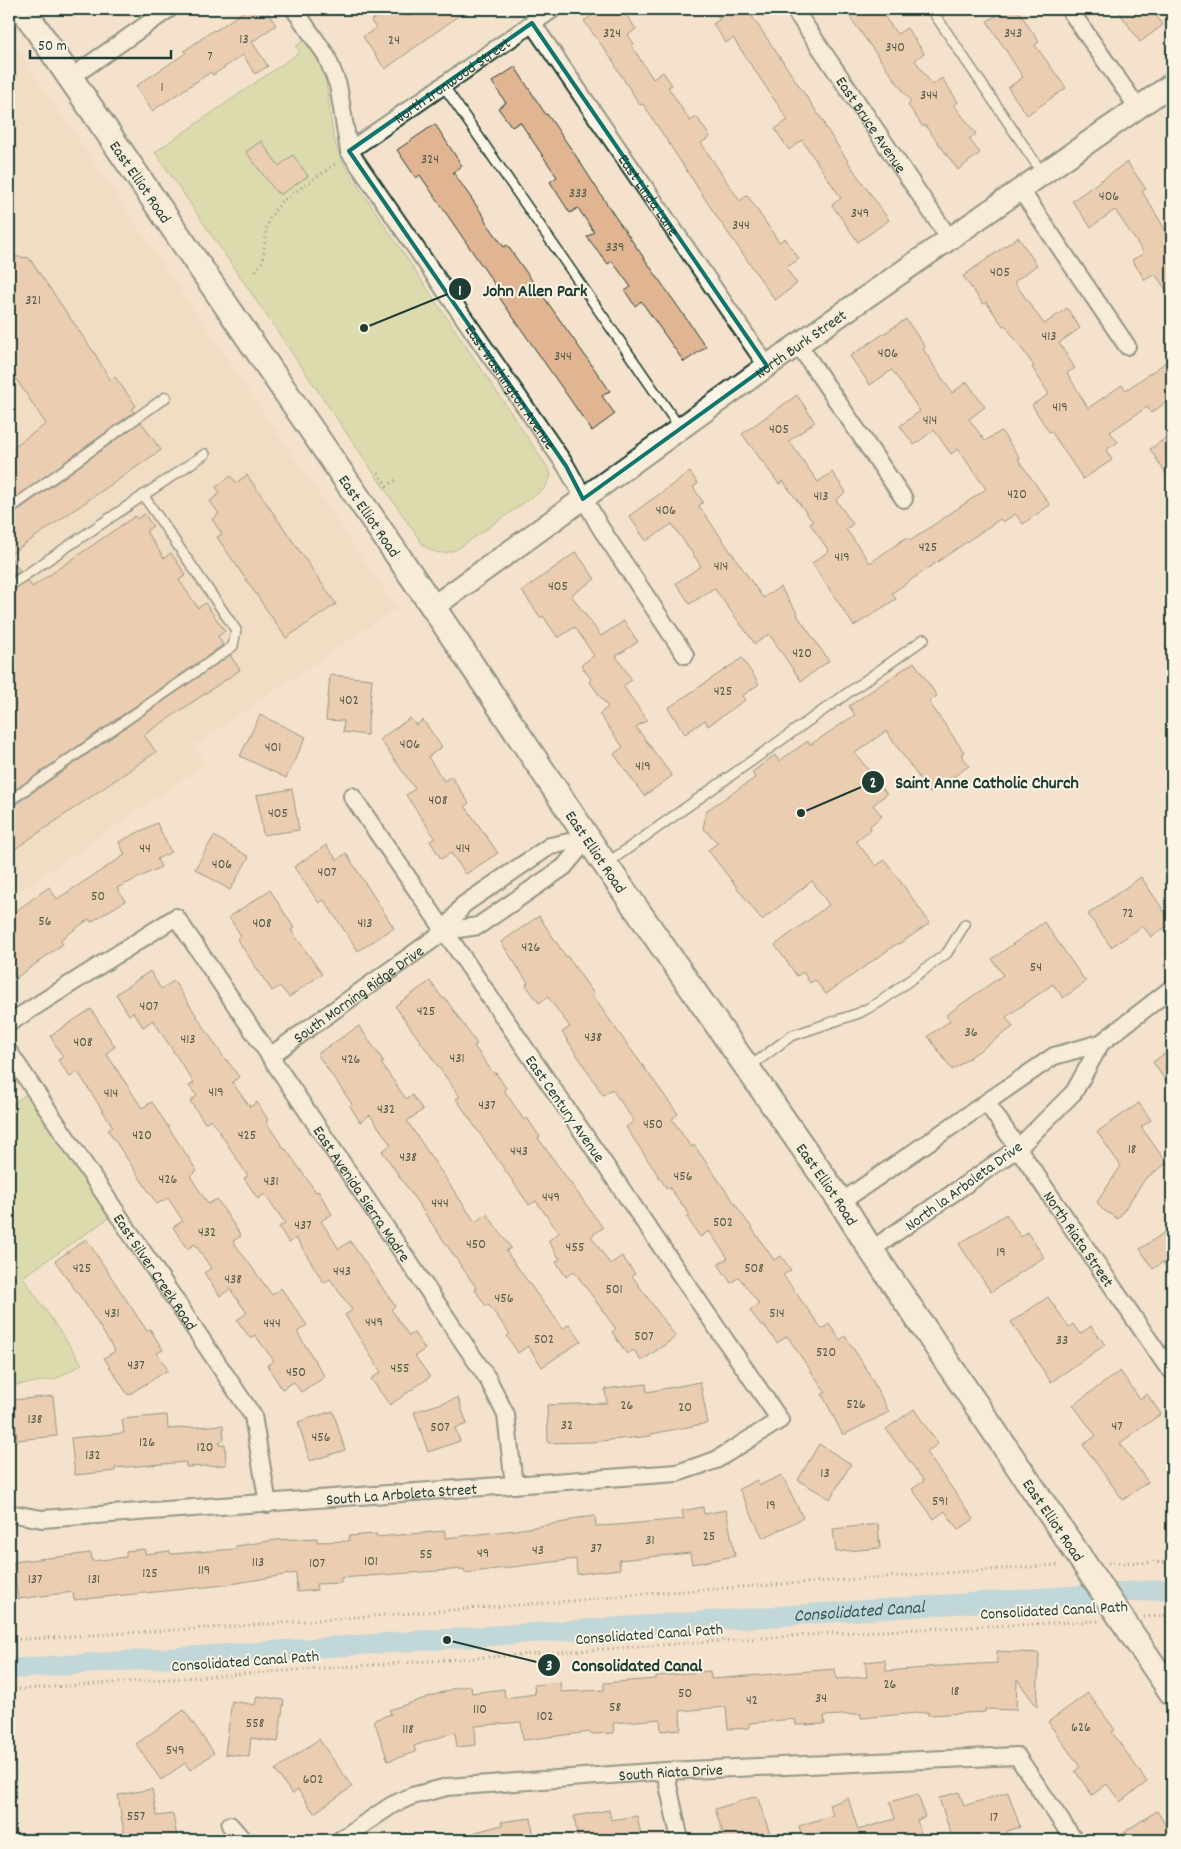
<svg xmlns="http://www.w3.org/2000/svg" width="1181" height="1849" font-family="Dekko,sans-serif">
<rect width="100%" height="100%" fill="#f4e2cc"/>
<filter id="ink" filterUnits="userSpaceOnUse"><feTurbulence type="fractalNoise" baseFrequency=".02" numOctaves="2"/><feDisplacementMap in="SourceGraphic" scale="10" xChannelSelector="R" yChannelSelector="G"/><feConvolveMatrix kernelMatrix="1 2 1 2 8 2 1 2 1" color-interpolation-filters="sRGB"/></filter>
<g filter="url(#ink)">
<!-- built -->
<path fill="#eed4ba" d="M9 38 396 608 194 745 205 764 9 899Z"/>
<!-- green -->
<path fill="#bdd389" stroke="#6e885e" d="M308 38 324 67 333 135 340 157 348 171 550 471 551 477 544 489 459 548C445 555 436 555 423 545L155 152 300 52 296 46Z
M33 1090 116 1213 23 1277 82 1364 56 1379 9 1386V1106Z"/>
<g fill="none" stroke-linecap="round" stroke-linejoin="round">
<!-- canal -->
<path stroke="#86c9e7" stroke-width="20" id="s1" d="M9 1669 1172 1589"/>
</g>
<!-- building -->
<path fill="#e1b591" stroke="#1f3d34" d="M247 9H265L276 25 252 42 268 66 255 74 243 55 213 75 211 72 152 111 136 86 186 53 184 51 214 30 215 31Z
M388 9H402L408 17 420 9H468L385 69 363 37 376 28 371 21Z
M601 9H622L636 29 628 35 634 44 631 45 653 79 663 72 672 85 668 87 690 121 697 117 710 137 701 143 740 201 747 195 779 242 785 238 799 259 786 268 797 284 775 300 715 214 643 104 640 105 615 66 616 65 584 21Z
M713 9H747L825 124 824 125 857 175 889 220 858 242 832 205 841 198 802 140 789 150 775 129 788 120 733 38 726 43 713 24 720 19Z
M844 9H879L897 34 907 28 924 53 915 60 932 85 942 78 958 102 954 105 976 134 969 139 980 153 958 170 925 125 923 127 908 105 911 102Z
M1007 9H1017L1039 42 1035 45 1066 88 1027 115 1008 88 1023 77 987 21Z
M1117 9H1151L1163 25 1140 42Z
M515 67 546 115 547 114 578 159 614 215 706 347 684 362 641 301 635 306 625 291 631 287 612 261 608 264 587 237 594 232 578 208 570 213 550 182 557 177 520 122 512 127 498 108 506 103 492 82Z
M435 124 462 166 453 172 485 218 484 219 504 247 507 245 610 391 602 396 615 414 592 431 499 297 502 295 420 175 416 178 397 150Z
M261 141 279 166 293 155 308 176 280 195 278 192 277 193 246 152Z
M1127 162 1146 189 1142 191 1172 241V298L1155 274 1145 280 1132 260 1144 253 1115 210 1091 227 1072 201Z
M1018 237 1037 265 1014 282 1044 324 1067 308 1080 328 1059 343 1075 368 1067 373 1088 408 1122 385 1126 390 1172 358V398L1151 413 1147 407 1110 432 1118 442 1106 450 1112 460 1083 479 1051 431 1049 432 1032 405 1049 394 1032 367 1034 366 1005 325 1003 326 986 302 983 304 963 276Z
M9 256 29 258 95 354 110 380 115 377 136 406 132 409 134 412 9 502V450L46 424 9 368Z
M906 319 925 347 923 349 952 393 967 382 985 407 969 419 985 441 1001 431 1020 458 1018 459 1050 505 1023 524 1015 514 1003 522 1000 519 892 593 896 599 854 626 812 563 829 551 810 524 813 522 783 481 779 484 742 434 797 395 815 422 789 441 818 482 832 472 846 492 836 500 853 524 846 529 870 563 907 537 910 541 986 489 958 449 951 454 934 430 914 445 900 426 920 411 892 370 870 385 850 356Z
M141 422 161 450 9 555 20 571 9 579V515L13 514Z
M1172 434V483L1150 449Z
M690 472 698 484 693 487 703 502 699 506 763 598 780 587 798 614 797 615 829 661 801 681 769 634 755 644 714 588 690 604 676 583 701 566 672 524 646 541 629 516Z
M247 475 336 604 286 638 217 537 222 534 212 519 219 514 210 501 220 493 216 487 231 476 236 483Z
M144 514 153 526 146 531 164 558 171 553 186 575 179 580 198 608 205 603 225 631 218 636 223 645 9 794V592L28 581 32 587 135 516 137 519Z
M576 552 595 579 571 595 601 636 624 621 638 642 616 656 632 680 623 686 647 720 636 727 672 776 644 796 614 754 623 747 599 714 608 707 589 681 591 679 581 665 594 656 575 627 558 638 543 616 541 618 522 591Z
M230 655 240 670 144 735 156 752 9 853V807L13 806Z
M742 658 759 684 742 696 745 700 708 726 705 720 685 734 668 708Z
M914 662 937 696 929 702 964 752 961 754 969 766 930 793 886 731 855 753 887 794 873 805 882 816 870 826 871 829 856 841 876 866 885 860 930 923 899 944 898 943 826 994 815 980 810 983 803 972 797 976 775 945 829 905 812 881 762 920 708 850 718 843 703 828 707 810 755 778 752 772 775 755 779 761 808 741 810 745 855 715 849 706Z
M330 675 372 679 367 735 343 732 344 721 326 720Z
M260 715 306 737 286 778 240 756Z
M410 718 416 725 423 720 442 747 428 757 444 781 451 776 469 803 465 806 498 853 466 874 451 853 441 859 430 841 435 838 406 795 415 789 380 739Z
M292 789 299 830 263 835 257 795Z
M157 823 171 852 157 859 161 867 117 888 125 901 91 922 89 919 60 940 63 944 16 978 9 967V916L49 887 57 899 125 855 119 842Z
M214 836 249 857 230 890 195 869Z
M326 845 337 860 346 853 394 928 358 951 324 900 319 903 294 867Z
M1141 877 1172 923 1151 937 1143 926 1111 947 1088 914Z
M270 890 294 928 291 930 322 974 289 997 280 986 272 991 237 939 241 936 229 917Z
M539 916 566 957 567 956 594 994 592 995 624 1040 678 1114 672 1119 691 1147 694 1145 774 1260 781 1256 791 1270 783 1275 822 1329 829 1324 840 1340 845 1336 866 1368 889 1412 843 1435 822 1394 826 1393 787 1336 777 1343 764 1325 762 1326 750 1311 759 1304 739 1277 731 1283 718 1264 728 1258 709 1231 700 1237 687 1217 690 1215 669 1187 667 1189 626 1127 634 1121 612 1089 603 1095 562 1032 570 1027 548 997 539 1003 526 985 528 983 501 942Z
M1044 922 1086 982 1063 998 1053 984 1006 1017 1013 1027 952 1070 928 1036 950 1021 946 1015 1003 975 992 959Z
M150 971 161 989 174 981 226 1061 227 1060 239 1077 232 1082 250 1107 257 1102 268 1120 266 1122 285 1150 286 1149 316 1192 318 1191 332 1214 321 1221 339 1249 350 1241 395 1306 391 1309 409 1336 414 1333 425 1349 415 1356 430 1377 390 1405 371 1379 381 1372 345 1315 352 1310 330 1279 324 1283 296 1238 289 1243 279 1227 285 1223 265 1194 258 1199 244 1178 248 1176 211 1119 205 1123 190 1101 197 1096 189 1086 194 1083 153 1020 143 1027 133 1012 129 1015 116 994Z
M430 981 443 999 445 998 477 1044 474 1046 494 1074 496 1073 506 1088 504 1090 524 1120 527 1118 540 1137 538 1138 603 1228 591 1236 610 1264 622 1256 635 1274 632 1276 676 1337 641 1361 634 1350 627 1354 612 1332 616 1329 574 1271 566 1277 556 1262 560 1259 548 1241 559 1233 536 1201 529 1205 456 1099 460 1097 395 1006Z
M91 1009 115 1047 106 1053 142 1108 152 1102 197 1171 190 1176 208 1204 217 1199 241 1236 233 1241 272 1295 281 1288 307 1325 297 1332 325 1377 301 1392 294 1382 282 1389 267 1365 274 1361 255 1335 250 1338 237 1320 247 1313 230 1289 220 1296 204 1273 211 1268 195 1244 187 1249 173 1227 183 1221 168 1198 157 1204 108 1130 113 1127 78 1072 70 1077 58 1060 63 1057 50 1036Z
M359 1026 384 1062 381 1063 406 1099 412 1095 423 1110 407 1121 475 1222 487 1214 511 1248 506 1251 547 1308H548L563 1329 569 1324 581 1341 542 1367 528 1346 518 1353 507 1336 510 1334 488 1304 486 1306 475 1290 477 1289 382 1151 391 1145 370 1115 360 1122 350 1106 352 1104 317 1054Z
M1172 1048V1090L1153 1062Z
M1139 1103 1151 1120 1141 1127 1167 1163 1145 1179 1118 1219 1102 1209 1097 1202 1121 1166 1097 1132Z
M1006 1214 1021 1237 1027 1232 1044 1257 991 1292 959 1244Z
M1172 1227V1276L1163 1262 1153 1269 1140 1249Z
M86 1239 147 1331 150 1329 163 1350 157 1353 168 1370 128 1395 104 1358 115 1351 86 1305 55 1261Z
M1048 1297 1069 1327 1073 1324 1080 1334 1091 1326 1105 1345 1051 1382 1011 1322Z
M1120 1371 1140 1399 1147 1394 1161 1414 1120 1443 1148 1482 1123 1500 1083 1445 1096 1436 1073 1405Z
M700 1382 708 1423 651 1434V1436L590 1442 548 1443 547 1405 607 1403 605 1389 646 1384 647 1392Z
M53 1396 57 1436 17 1440 13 1400Z
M458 1398 467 1424 455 1428 460 1441 428 1452 414 1412Z
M914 1409 938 1444 926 1452 974 1519 958 1530 945 1511 934 1519 912 1489 924 1481 886 1429Z
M333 1411 345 1450 310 1461 298 1422Z
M167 1415 168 1429 223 1425 224 1440 219 1443 220 1446 225 1444 226 1465 186 1467V1462L115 1468V1471L75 1475 71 1438 124 1433 122 1419Z
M819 1444 851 1464 830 1499 798 1480Z
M782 1475 803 1518 763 1538 739 1489 757 1480 760 1485Z
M703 1507 704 1514 726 1510 735 1556 692 1564 690 1553 619 1560 620 1569 577 1574 576 1559 465 1573 464 1569 341 1578V1583L316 1584 317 1590 297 1592 296 1573 225 1585 74 1600 73 1592 18 1599 13 1562 91 1553 92 1561 126 1557V1551L145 1549V1554L170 1551 171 1554 236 1549V1546L276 1540 317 1538V1542L349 1541V1536L377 1534V1537L445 1531V1538L515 1530 571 1521V1519L595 1516 596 1526 616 1525 684 1519 682 1511Z
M878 1524 880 1548 836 1552 833 1529Z
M997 1651 1039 1653 1037 1707 1017 1679 1016 1710 985 1709V1712L928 1715V1712L861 1718V1714L824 1716 825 1724 796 1725 795 1719 749 1723V1728L728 1729 726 1707 680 1711 681 1729 661 1731 660 1719 613 1723 614 1733 591 1734V1732L523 1740 521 1722 475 1726 476 1745 457 1747 455 1732 414 1746 416 1752 388 1761 374 1720 391 1714 389 1710 455 1688 471 1686 472 1693 504 1689 505 1698 535 1694 534 1685 560 1682 561 1692 604 1690V1683L656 1679V1676L710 1671 711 1679 835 1669 836 1679 867 1677 865 1662 885 1660 886 1671 926 1668 925 1667 997 1663Z
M1088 1693 1115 1730 1112 1732 1147 1782 1120 1802 1107 1784 1092 1795 1075 1771 1080 1767 1048 1722Z
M257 1696 284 1700 278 1742 251 1738 249 1757 225 1754 232 1701 255 1705Z
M184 1710 214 1753 190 1770 185 1763 161 1780 136 1744Z
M319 1739 352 1787 314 1813 298 1790 292 1794 275 1770Z
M152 1789 157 1816 173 1814 177 1837 153 1840H125L118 1795Z
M959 1792 964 1806 1008 1792 1020 1827 1007 1831 1009 1836 997 1840H953L939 1798Z
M918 1794 925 1817 917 1820 923 1840H803L799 1826 833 1815 829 1805 848 1798 858 1830 895 1819 890 1802Z
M757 1796 772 1840H725L715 1809Z
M609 1810 611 1820 637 1816 642 1840H578L574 1816Z
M1157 1811 1172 1836V1840H1111Z
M531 1818 534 1840H465V1835L502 1825 501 1822Z"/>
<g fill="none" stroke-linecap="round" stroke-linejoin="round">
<!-- service casing -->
<g stroke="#1f3d34" stroke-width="12">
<path id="service" d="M931 9 1043 174
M443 85 680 428
M9 509 166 397
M9 586 205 454
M9 801 233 646 236 630 143 495
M606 864 924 639
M748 1068 791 1036 859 1013 880 1002 947 953 965 924"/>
</g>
<!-- minor casing -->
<g stroke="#1f3d34" stroke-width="20">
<g id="minor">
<path id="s2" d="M294 9 326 55 338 85 349 151 566 466 600 527 685 655"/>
<path id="s3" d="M794 9 949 238"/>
<path d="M1069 9 1138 108"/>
<path id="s4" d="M532 23 767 366"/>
<path d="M70 78 169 9"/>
<path id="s5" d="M349 151 553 9"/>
<path d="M1020 189 1127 346"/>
<path d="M798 344 904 499"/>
<path d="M445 931 478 926 564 867 588 838"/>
<path id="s6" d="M9 1023 176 917 488 1379 506 1415 514 1485"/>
<path d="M1101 1043 1172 988"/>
<path id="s7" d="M9 1052 253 1416 268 1504"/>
<path id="s8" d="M270 1056 445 931 463 905 550 846 588 838"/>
<path id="s9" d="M987 1103 1166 1365 1172 1371"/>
<path d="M841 1202 1054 1056 1101 1043 1074 1092 1018 1148 871 1250"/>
<path id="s10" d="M9 1513 42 1519 677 1473 716 1460 780 1420 352 796"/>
<path d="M665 1771 680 1840"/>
<path d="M230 1825 243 1840"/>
<path id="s11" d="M340 1840 392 1805 412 1796 447 1787 665 1771 1017 1756 1074 1840"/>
</g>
</g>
<!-- tertiary casing -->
<g stroke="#1f3d34" stroke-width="25">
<g id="tertiary">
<path id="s12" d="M433 607 767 366 1172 84"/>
</g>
</g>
<!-- secondary casing -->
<g stroke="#1f3d34" stroke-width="28">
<g id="secondary">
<path id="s13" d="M23 9 433 607 605 864 841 1202 871 1250 1172 1693"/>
</g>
</g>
<!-- path -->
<path stroke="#1f3d34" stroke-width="3" stroke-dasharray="1 4" stroke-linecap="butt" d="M256 271 263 261 266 229 271 216 281 202 338 162
M378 473 387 486 397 479
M1108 1563 1172 1562
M1144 1617 1172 1615
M9 1640 226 1627 584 1600 641 1594 1059 1565
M9 1690 836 1633 1098 1621"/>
<!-- service -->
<use href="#service" stroke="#fcf5e5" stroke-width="9"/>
<!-- minor -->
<use href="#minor" stroke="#fcf5e5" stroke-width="16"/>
<!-- tertiary -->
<use href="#tertiary" stroke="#fcf5e5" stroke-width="21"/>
<!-- secondary -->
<use href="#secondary" stroke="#fcf5e5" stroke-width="24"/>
</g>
</g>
<!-- marked area -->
<path d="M0 0H1181V1849H0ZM532 23 767 366 583 499 566 466 349 151Z" fill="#f4e2cc" fill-opacity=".55" fill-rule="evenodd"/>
<path fill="none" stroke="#0f766e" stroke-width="4" stroke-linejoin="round" d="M532 23 767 366 583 499 566 466 349 151Z"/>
<g text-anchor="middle" stroke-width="4" stroke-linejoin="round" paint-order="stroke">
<!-- number labels -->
<g font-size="14" fill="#505b4b">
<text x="612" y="37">324</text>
<text x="1013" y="37">343</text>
<text x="244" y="43">13</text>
<text x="394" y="44">24</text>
<text x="895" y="51">340</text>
<text x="210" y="60">7</text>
<text x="162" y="91">1</text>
<text x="929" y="99">344</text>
<text x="430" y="163">324</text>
<text x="578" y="197">333</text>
<text x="1109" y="200">406</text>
<text x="860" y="217">349</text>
<text x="741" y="229">344</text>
<text x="615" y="251">339</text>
<text x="1000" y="276">405</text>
<text x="33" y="304">321</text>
<text x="1049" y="340">413</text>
<text x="888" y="357">406</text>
<text x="563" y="360">344</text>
<text x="1060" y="411">419</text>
<text x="930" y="424">414</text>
<text x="779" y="433">405</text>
<text x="1017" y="498">420</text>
<text x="821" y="500">413</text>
<text x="666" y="514">406</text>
<text x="928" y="551">425</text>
<text x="842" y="561">419</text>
<text x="721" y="570">414</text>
<text x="558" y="590">405</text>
<text x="802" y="657">420</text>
<text x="723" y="695">425</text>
<text x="349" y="704">402</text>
<text x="410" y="748">406</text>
<text x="273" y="751">401</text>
<text x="643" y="770">419</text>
<text x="438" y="804">408</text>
<text x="278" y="817">405</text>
<text x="145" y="852">44</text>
<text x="463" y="852">414</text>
<text x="222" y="868">406</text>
<text x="327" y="876">407</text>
<text x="98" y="900">50</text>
<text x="1128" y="917">72</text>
<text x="45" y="925">56</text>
<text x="262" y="927">408</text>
<text x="365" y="927">413</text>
<text x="531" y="951">426</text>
<text x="1036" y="971">54</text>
<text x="149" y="1010">407</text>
<text x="426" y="1015">425</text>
<text x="971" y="1036">36</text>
<text x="593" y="1041">438</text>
<text x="188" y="1043">413</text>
<text x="83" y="1046">408</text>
<text x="457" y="1062">431</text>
<text x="351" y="1063">426</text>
<text x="216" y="1096">419</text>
<text x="111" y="1097">414</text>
<text x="487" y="1109">437</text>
<text x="386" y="1113">432</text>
<text x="653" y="1128">450</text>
<text x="142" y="1139">420</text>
<text x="247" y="1139">425</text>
<text x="1132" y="1153">18</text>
<text x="519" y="1155">443</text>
<text x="408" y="1161">438</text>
<text x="683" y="1180">456</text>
<text x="168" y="1183">426</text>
<text x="271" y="1185">431</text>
<text x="551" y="1201">449</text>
<text x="440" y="1207">444</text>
<text x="723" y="1226">502</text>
<text x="303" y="1229">437</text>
<text x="207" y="1236">432</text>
<text x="476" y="1248">450</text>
<text x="575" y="1251">455</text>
<text x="1001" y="1256">19</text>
<text x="82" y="1272">425</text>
<text x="754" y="1272">508</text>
<text x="342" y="1275">443</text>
<text x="233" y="1283">438</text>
<text x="614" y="1293">501</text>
<text x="504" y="1302">456</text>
<text x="112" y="1317">431</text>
<text x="777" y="1317">514</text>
<text x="374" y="1326">449</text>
<text x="272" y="1327">444</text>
<text x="644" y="1340">507</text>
<text x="544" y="1343">502</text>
<text x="1062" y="1344">33</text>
<text x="826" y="1356">520</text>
<text x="136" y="1369">437</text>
<text x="400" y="1372">455</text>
<text x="296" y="1376">450</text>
<text x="856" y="1408">526</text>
<text x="627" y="1409">26</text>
<text x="685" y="1411">20</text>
<text x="35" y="1423">138</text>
<text x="567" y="1429">32</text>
<text x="1117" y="1430">47</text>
<text x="440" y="1431">507</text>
<text x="321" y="1441">456</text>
<text x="147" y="1446">126</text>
<text x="205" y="1451">120</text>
<text x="93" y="1459">132</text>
<text x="825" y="1477">13</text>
<text x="940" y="1505">591</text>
<text x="771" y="1509">19</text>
<text x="709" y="1540">25</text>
<text x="650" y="1544">31</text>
<text x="596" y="1552">37</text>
<text x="538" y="1554">43</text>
<text x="483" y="1557">49</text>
<text x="426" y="1558">55</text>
<text x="371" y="1565">101</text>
<text x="258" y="1566">113</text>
<text x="317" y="1567">107</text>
<text x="204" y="1574">119</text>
<text x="150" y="1577">125</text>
<text x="35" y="1583">137</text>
<text x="94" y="1583">131</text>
<text x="890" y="1688">26</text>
<text x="955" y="1695">18</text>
<text x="685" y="1697">50</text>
<text x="821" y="1702">34</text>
<text x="752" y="1704">42</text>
<text x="615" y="1711">58</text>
<text x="480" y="1713">110</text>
<text x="545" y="1720">102</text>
<text x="255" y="1727">558</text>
<text x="1081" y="1731">626</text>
<text x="408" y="1733">118</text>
<text x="175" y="1754">549</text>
<text x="313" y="1783">602</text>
<text x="136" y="1820">557</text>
<text x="994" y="1821">17</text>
</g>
<!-- street labels -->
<g font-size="16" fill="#1f3d34" stroke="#fcf5e5">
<text dy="6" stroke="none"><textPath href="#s5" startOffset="125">North Ironwood Street</textPath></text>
<text dy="6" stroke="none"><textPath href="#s3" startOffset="139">East Bruce Avenue</textPath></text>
<text dy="6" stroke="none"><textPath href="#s13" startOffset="209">East Elliot Road</textPath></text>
<text dy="6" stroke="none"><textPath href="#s4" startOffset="208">East Linda Lane</textPath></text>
<text dy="6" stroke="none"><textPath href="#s12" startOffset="452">North Burk Street</textPath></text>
<text dy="6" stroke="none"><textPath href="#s2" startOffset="441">East Washington Avenue</textPath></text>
<text dy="6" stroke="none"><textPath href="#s13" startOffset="614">East Elliot Road</textPath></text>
<text dy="6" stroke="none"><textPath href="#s13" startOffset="1019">East Elliot Road</textPath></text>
<text dy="6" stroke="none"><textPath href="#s8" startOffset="108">South Morning Ridge Drive</textPath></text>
<text transform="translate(566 1108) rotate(55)" y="6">East Century Avenue</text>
<text dy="6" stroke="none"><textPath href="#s13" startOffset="1424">East Elliot Road</textPath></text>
<text transform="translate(963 1185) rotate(-36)" y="6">North la Arboleta Drive</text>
<text dy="6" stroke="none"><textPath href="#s6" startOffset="531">East Avenida Sierra Madre</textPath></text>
<text dy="6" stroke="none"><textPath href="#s9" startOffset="164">North Riata Street</textPath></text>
<text dy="6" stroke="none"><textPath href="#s7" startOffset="264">East Silver Creek Road</textPath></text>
<text dy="6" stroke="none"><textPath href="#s10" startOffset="394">South La Arboleta Street</textPath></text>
<text dy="6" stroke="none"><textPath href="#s13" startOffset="1829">East Elliot Road</textPath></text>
<text transform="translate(1054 1609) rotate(-3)" y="6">Consolidated Canal Path</text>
<text transform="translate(649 1633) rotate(-4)" y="6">Consolidated Canal Path</text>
<text transform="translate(245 1660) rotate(-4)" y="6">Consolidated Canal Path</text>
<text dy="6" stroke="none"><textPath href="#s11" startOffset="345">South Riata Drive</textPath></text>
</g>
<!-- water labels -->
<g font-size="18" font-style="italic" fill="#345958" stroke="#fcf5e5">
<text dy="6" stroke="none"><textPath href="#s1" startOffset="852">Consolidated Canal</textPath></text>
</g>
</g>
<!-- callouts -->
<path fill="none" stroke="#1f3d34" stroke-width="2" d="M364 328L460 289M801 813L873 782M447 1640L549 1665"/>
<g fill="#1f3d34" stroke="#fcf5e5" stroke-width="2">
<circle cx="364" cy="328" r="5"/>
<circle cx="801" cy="813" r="5"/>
<circle cx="447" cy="1640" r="5"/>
<circle cx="460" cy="289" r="12"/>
<circle cx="873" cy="782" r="12"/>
<circle cx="549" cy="1665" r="12"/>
</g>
<g font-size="15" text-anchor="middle" font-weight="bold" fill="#fff">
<text x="460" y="295">1</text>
<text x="873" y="787">2</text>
<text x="549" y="1670">3</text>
</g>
<g font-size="18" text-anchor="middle" font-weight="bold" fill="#1f3d34" stroke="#fcf5e5" stroke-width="4" stroke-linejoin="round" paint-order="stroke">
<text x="535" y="296">John Allen Park</text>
<text x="987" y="788">Saint Anne Catholic Church</text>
<text x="637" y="1671">Consolidated Canal</text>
</g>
<!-- margin -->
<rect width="1181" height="1849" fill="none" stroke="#fcf5e5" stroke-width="30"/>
<rect x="15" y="15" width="1151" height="1819" fill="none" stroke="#1f3d34" stroke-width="2" filter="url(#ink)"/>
<!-- scale -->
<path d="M30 50v8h141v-8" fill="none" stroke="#1f3d34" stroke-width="2.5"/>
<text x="38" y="50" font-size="15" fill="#1f3d34" stroke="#fcf5e5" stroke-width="4" paint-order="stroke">50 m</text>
</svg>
